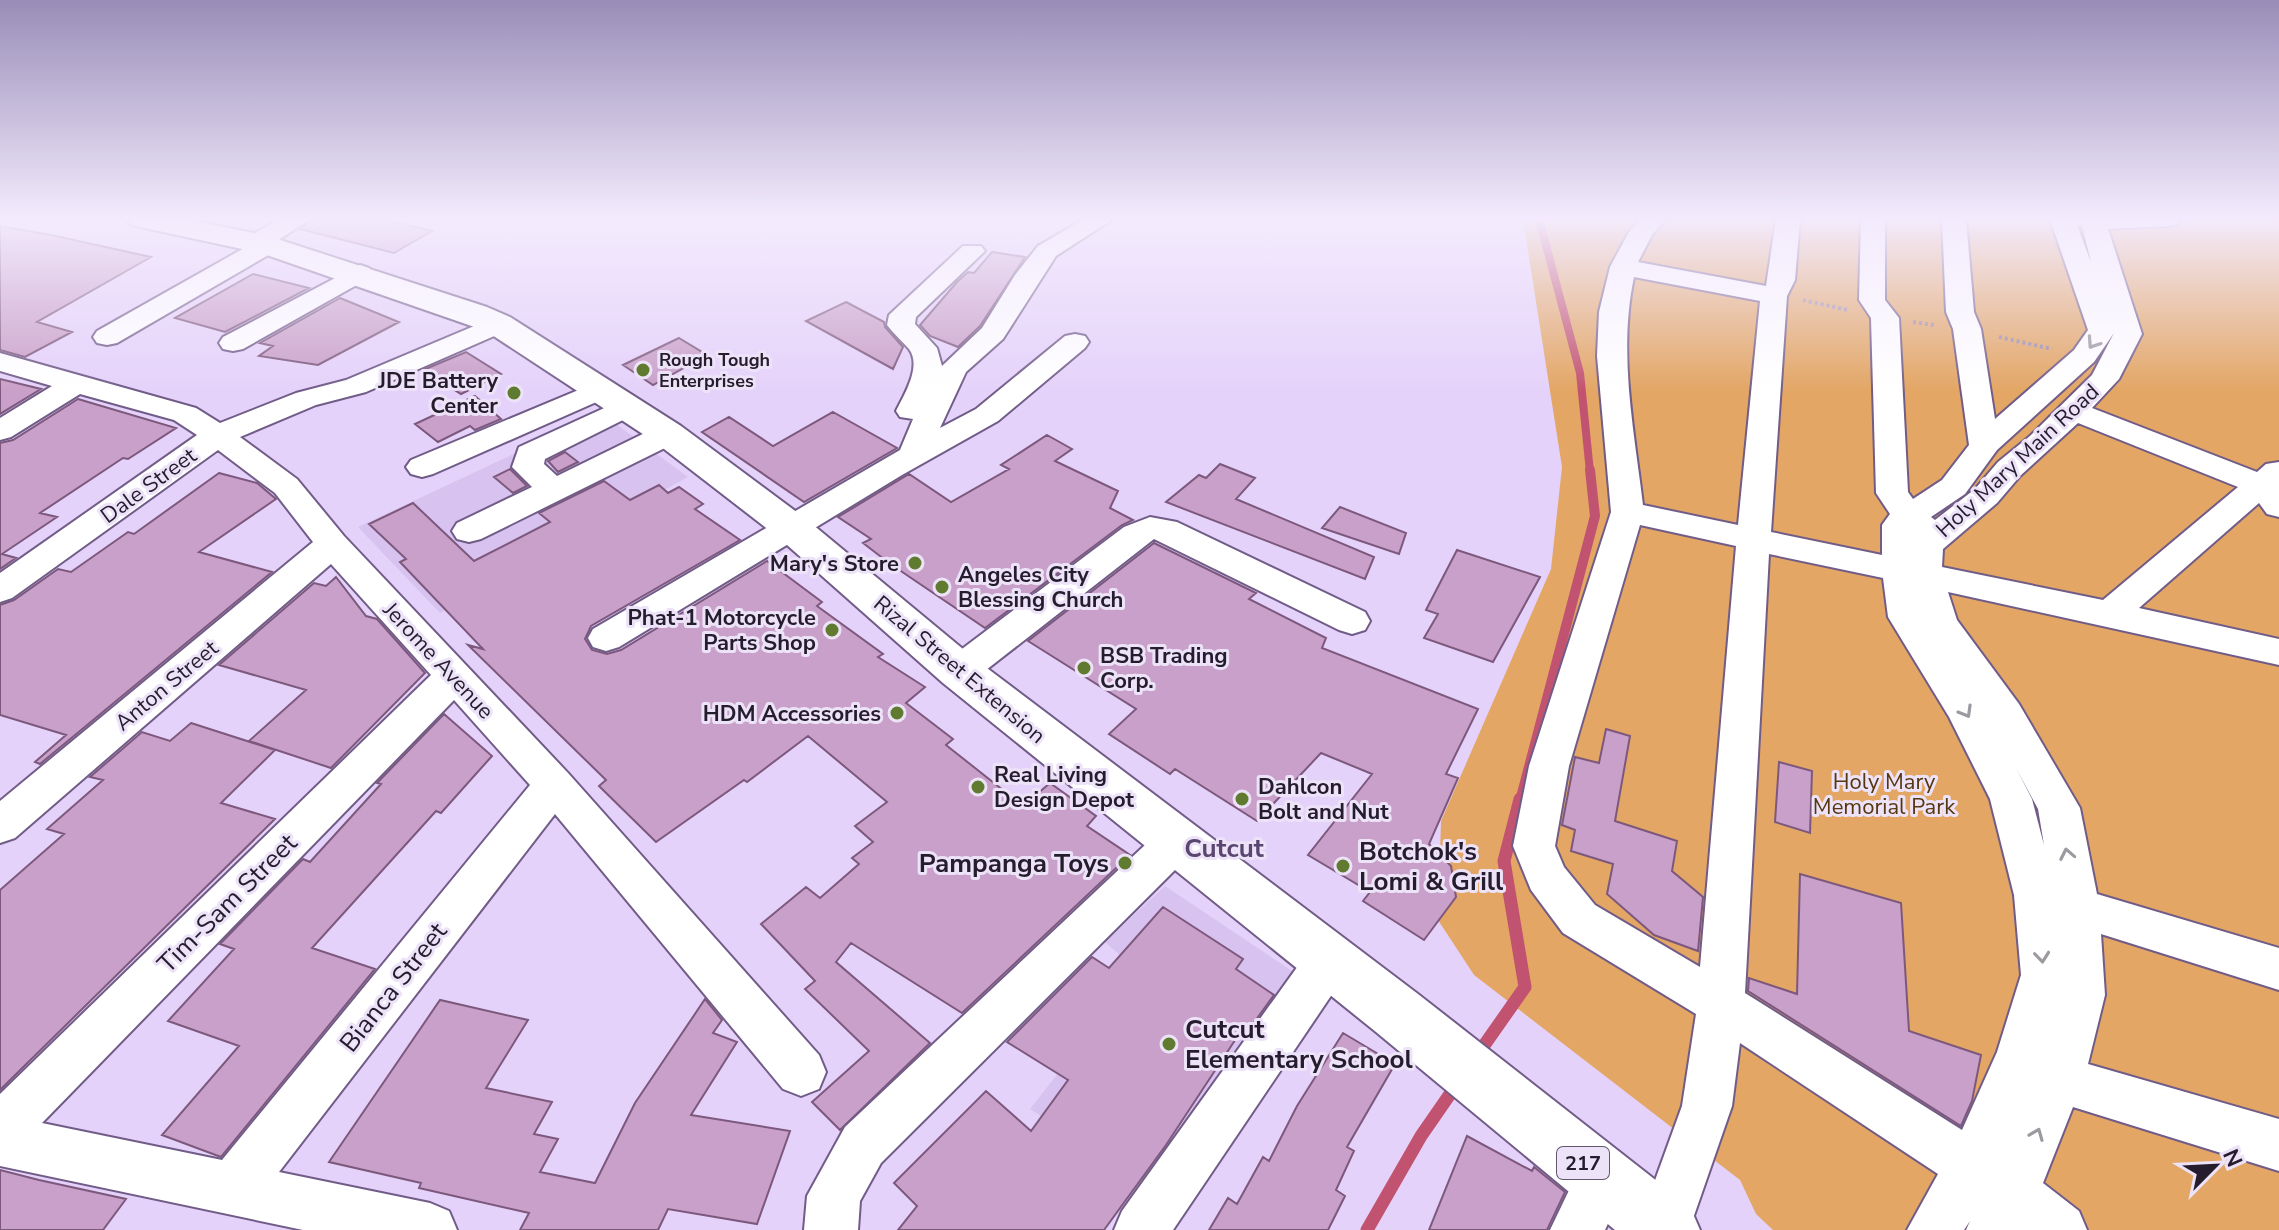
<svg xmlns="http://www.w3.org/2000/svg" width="2279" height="1230" font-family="'Nunito Sans',sans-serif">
<rect width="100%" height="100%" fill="#e5d2fa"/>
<!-- built -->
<path fill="#d8c2ef" d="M601 413 688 477 440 613 358 527Z
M1165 886 1304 979 1151 1187 1030 1109 1138 971 1105 942Z"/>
<!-- green -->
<path fill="#e3a665" d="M1523 219H2279V1230H1773L1756 1214 1740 1180 1474 975 1438 920 1441 821 1551 569 1562 467Z"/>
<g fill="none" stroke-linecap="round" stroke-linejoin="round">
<!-- stream-far2 -->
<path stroke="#c25370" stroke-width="8" d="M1539 219 1580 373 1590 472"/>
<!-- stream-far1 -->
<path stroke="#c25370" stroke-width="10" d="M1520 801 1595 516 1590 470"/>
<!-- stream -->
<path stroke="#c25370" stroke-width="13" d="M1478 1054 1525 987 1504 861 1520 799
M1367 1230 1421 1136 1457 1084"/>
</g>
<!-- building -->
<path fill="#c9a0c9" stroke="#7d587d" stroke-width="2" d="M313 219H383L432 231 394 253 300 229Z
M0 226 51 235 151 257 37 322 72 332 25 357 0 350Z
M992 252 1025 257 980 326 958 347 930 336 920 325 957 282 968 272 974 273Z
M253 274 309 288 225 332 175 318Z
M340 298 399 322 318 365 259 356 273 346 260 343Z
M846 302 884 322 885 327 903 347 893 369 806 321Z
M679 338 707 355 653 385 623 365Z
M466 352 501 374 461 394 423 370Z
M0 379 41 389 0 414Z
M475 396 501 419 475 430 470 426 438 442 415 424Z
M78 399 176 428 128 459 123 458 40 513 57 517 2 554 16 558 0 569V443L13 440Z
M833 412 897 448 804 502 702 432 729 417 773 446Z
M1047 435 1072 449 1055 461 1118 491 1110 508 1133 520 1122 525 985 628 889 563 863 543 871 539 838 517 909 474 951 502 1009 469 1001 465Z
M565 452 578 462 558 472 548 461Z
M1220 464 1255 478 1236 499 1374 557 1365 579 1166 502 1199 475 1206 478Z
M510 469 527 486 513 493 494 477Z
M219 473 257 483 276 499 199 552 272 572 40 764 35 762 66 735 0 715V605L14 600 58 569 71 572 128 532 134 534Z
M604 481 630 500 659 485 668 493 679 487 703 504 695 509 740 540 591 626 585 639 592 650 607 654 621 650 767 561 822 602 817 606 883 654 878 657 925 687 906 703 953 739 946 745 1023 806 1050 783 1096 816 1087 826 1130 855 962 1013 851 943 836 962 930 1043 840 1130 812 1102 869 1051 805 989 815 981 761 924 806 887 820 898 859 864 852 858 873 842 855 826 887 802 808 736 747 782 744 780 656 842 599 786 606 780 468 645 483 649 400 562 406 559 369 524 413 503 474 561 550 522 539 513Z
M1340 507 1406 533 1399 554 1322 528Z
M1154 543 1256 593 1249 599 1326 638 1322 648 1478 709 1446 774 1458 778 1429 844 1451 866 1456 897 1424 940 1363 901 1370 892 1308 855 1372 774 1321 753 1257 821 1175 769 1170 774 1109 734 1136 709 1028 641Z
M1457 550 1540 577 1493 662 1424 638 1438 614 1426 610Z
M336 577 366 616 377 619 425 673 331 768 249 741 306 690 219 665 314 583 326 586Z
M444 714 492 756 441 813 436 811 312 948 375 969 221 1157 162 1135 239 1046 168 1021 234 949 220 944 303 859 310 862 381 784 377 783Z
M191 723 275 750 221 803 275 819 0 1090V890L64 834 47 829 103 780 90 777 142 732 170 741Z
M1606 729 1630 736 1615 821 1677 841 1672 871 1703 897 1698 951 1654 935 1607 894 1613 864 1571 851 1575 830 1562 825 1575 757 1599 763Z
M1779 762 1812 771 1810 833 1775 822Z
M1800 874 1901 903 1909 1031 1981 1055 1972 1101 1961 1126 1748 991 1749 978 1797 994Z
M1163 907 1243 959 1236 969 1274 995 1250 1028 1245 1025 1166 1145 1104 1230H898L917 1206 894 1183 986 1091 1031 1131 1068 1080 1007 1042 1092 957 1109 968Z
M705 999 722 1020 713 1033 737 1042 691 1115 790 1131 757 1224 668 1209 658 1230H520L529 1213 419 1188 421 1183 329 1162 440 1000 528 1020 486 1088 552 1102 534 1134 558 1139 540 1172 595 1183 635 1103Z
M1343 1033 1395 1064 1347 1147 1354 1151 1336 1190 1345 1196 1328 1230H1209L1228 1198 1237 1204 1263 1157 1269 1161 1297 1106Z
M1467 1136 1532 1171 1534 1167 1565 1192 1547 1230H1429Z
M0 1170 39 1180 126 1199 103 1230H0Z"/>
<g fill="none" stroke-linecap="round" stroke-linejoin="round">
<!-- minor casing -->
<g stroke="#715c88" stroke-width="4">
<path id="minor" d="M280 219H310L277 241 281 245 277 250 117 343 107 345 97 343 93 337 97 331 246 247 242 243 246 238Z
M1084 219H1113L1056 256 1003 339 966 372 940 428 976 409 1065 336 1075 334 1085 336 1089 342 1085 348 998 421 902 475 619 647 606 651 593 647 588 638 593 629 900 450 913 419 900 417 896 411C904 395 922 366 909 349 902 341 894 334 887 325L889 315 963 246H981L985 251 916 317 915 324 937 348 942 366 982 328 1015 275 1038 246Z
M1640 219H1666L1652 235 1638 262 1766 286 1776 219H1800L1795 280 1787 296 1771 532 1882 555V525L1890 514 1876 493 1871 318 1859 300 1861 219H1885V300L1899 318 1908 492 1913 499 1942 480 1969 445 1953 329 1946 312 1942 219H1966L1974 312 1981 329 1995 419 2074 350 2088 330 2050 219H2180L2177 224 2168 226 2108 229 2142 334 2119 379 2092 408 2257 472 2266 464 2279 462V517L2267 514 2259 503 2139 608 2279 639V665L1948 592 1957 620 2019 704 2080 808 2097 894 2279 948V990L2101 934 2105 995 2088 1064 2279 1119V1171L2073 1107 2043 1183 2079 1211 2087 1230H1966L1970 1221 1964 1230H1907L1938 1174 1740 1043 1732 1106 1689 1230H1637L1682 1106 1696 1014 1563 933 1531 890 1513 846 1529 766 1611 512 1597 356 1599 312 1610 267 1629 232ZM2077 225 2082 226 2091 262ZM1634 277 1760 301 1738 525 1643 505C1634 429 1618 353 1634 277ZM2114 333 2092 375 2030 436 1998 462 1975 489 1935 520 1931 517 1965 494 1997 450 2094 362ZM2078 423 2238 487 2103 600 1942 567 1943 549 1997 503 2020 476ZM1640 525 1736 546 1700 967 1595 905 1564 867 1555 846 1569 766ZM1769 554 1883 578 1888 617 1949 717 1990 799 2014 895 2021 975 1997 1052 1962 1130 1745 993ZM2016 768 2038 809 2044 845 2032 799Z
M360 265 369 268 373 273 369 278 243 349 233 351 223 349 219 343 223 337Z
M498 316 508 318 512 324 508 330 366 392 316 405 240 437 297 479 344 536 568 773 819 1055 826 1072 819 1089 801 1096 783 1089 555 814 279 1172 430 1203 449 1211 457 1230H303L0 1166V1094L431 675 331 564 15 838 0 843V801L313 542 275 493 218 450 12 598 0 602V573L197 435 174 420 80 394 11 437 0 440V418L52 386 0 371V353L196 408 220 423 296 393 346 380ZM454 700 530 785 222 1160 42 1123Z
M600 381 610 384 615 390 610 396 433 474 422 477 411 474 406 467 411 460Z
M624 399 635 402 639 408 635 414 545 459 544 464 557 476 657 427 668 425 679 427 683 434 679 441 481 539 469 542 457 539 452 531 457 523 532 487 512 467 519 447Z
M1150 517 1177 522 1365 612 1370 621 1365 630 1352 634 1339 630 1154 539 972 681 959 685 946 681 940 671 946 661 1124 527Z
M1176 824 1191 830 1197 842 1191 854 881 1163 860 1201 858 1230H804L807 1196 845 1127 1161 830Z
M1329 939 1345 945 1352 960 1345 975 1173 1230H1114L1122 1211 1313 945Z
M1603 1152 1622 1159 1629 1178 1605 1230H1550L1584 1159Z"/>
</g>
<!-- major casing -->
<g stroke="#715c88" stroke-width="4">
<path id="major" d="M126 219H185L268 236 487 307 510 317 681 426 806 519 975 659 1418 994 1690 1207 1700 1230H1615L1376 1032 943 683 778 537 655 442 486 331 261 253 131 225Z"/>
</g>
<!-- path -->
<path stroke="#9b8cab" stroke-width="4" stroke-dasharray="3 3" stroke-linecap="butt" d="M1803 300 1848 310
M1913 322 1934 325
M1999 337 2052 349"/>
<!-- minor -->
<use href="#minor" fill="#fff" fill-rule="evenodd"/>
<!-- major -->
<use href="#major" fill="#fff" fill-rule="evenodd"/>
</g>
<!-- one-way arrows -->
<defs><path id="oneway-chevron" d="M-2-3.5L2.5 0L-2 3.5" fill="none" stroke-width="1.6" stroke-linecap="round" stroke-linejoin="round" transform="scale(2)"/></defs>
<g stroke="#9d99a1">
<use href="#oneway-chevron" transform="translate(2093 343) rotate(124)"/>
<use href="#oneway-chevron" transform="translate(1966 712) rotate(60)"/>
<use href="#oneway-chevron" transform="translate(2067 854) rotate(-101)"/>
<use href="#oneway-chevron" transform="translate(2042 957) rotate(84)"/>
<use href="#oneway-chevron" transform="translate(2037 1134) rotate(-68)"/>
</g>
<!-- sky -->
<linearGradient id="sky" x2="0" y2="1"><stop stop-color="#998db8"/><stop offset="0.56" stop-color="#f3ebfd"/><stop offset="1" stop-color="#f3ebfd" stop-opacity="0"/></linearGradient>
<rect width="2279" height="391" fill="url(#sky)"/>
<!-- markers -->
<g fill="#607b2f" stroke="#ede3f8" stroke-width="3">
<circle cx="643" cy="370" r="8"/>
<circle cx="514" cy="393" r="8"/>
<circle cx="915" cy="563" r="8"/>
<circle cx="942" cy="587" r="8"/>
<circle cx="832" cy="630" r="8"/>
<circle cx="1084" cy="668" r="8"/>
<circle cx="897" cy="713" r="8"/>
<circle cx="978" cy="787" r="8"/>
<circle cx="1242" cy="799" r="8"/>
<circle cx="1125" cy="863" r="8"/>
<circle cx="1343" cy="866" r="8"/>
<circle cx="1169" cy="1044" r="8"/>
</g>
<g text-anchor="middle" stroke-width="6" stroke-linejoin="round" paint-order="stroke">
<!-- far-poi labels -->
<g font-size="18" font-weight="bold" fill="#251c2e" stroke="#ede3f8" text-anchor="start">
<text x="659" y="366">Rough Tough<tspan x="659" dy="21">Enterprises</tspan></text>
</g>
<!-- shield labels -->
<rect fill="#ede3f8" stroke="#61586b" stroke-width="2" x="1557" y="1147" width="52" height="32" rx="6"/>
<g font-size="20" font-weight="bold" fill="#251c2e">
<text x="1583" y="1170">217</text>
</g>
<!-- poi labels -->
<g font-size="22" font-weight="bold" fill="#251c2e" stroke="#ede3f8" text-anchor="end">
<text x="498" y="388">JDE Battery<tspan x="498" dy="25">Center</tspan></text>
<text x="899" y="571">Mary's Store</text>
<text x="958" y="582" text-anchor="start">Angeles City<tspan x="958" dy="25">Blessing Church</tspan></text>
<text x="816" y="625">Phat-1 Motorcycle<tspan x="816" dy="25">Parts Shop</tspan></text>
<text x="1100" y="663" text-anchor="start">BSB Trading<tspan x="1100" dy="25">Corp.</tspan></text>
<text x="881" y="721">HDM Accessories</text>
<text x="994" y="782" text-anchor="start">Real Living<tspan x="994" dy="25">Design Depot</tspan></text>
<text x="1258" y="794" text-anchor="start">Dahlcon<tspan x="1258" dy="25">Bolt and Nut</tspan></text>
</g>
<!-- street labels -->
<g font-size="22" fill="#251c2e" stroke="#ede3f8">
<text transform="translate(2017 460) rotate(-43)" y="8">Holy Mary Main Road</text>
<text transform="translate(148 485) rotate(-36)" y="8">Dale Street</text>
<text transform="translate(439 660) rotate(47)" y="8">Jerome Avenue</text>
<text transform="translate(960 669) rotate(40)" y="8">Rizal Street Extension</text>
<text transform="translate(166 685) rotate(-40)" y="8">Anton Street</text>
</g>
<!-- park labels -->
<g font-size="22" fill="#56360f" stroke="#ede3f8">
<text x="1884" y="789">Holy Mary<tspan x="1884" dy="25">Memorial Park</tspan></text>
</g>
<!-- quarter labels -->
<g font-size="26" font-weight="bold" fill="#5b4670" stroke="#ede3f8">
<text x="1224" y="857">Cutcut</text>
</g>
<!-- near-poi labels -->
<g font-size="26" font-weight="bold" fill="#251c2e" stroke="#ede3f8" text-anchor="start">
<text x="1359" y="860">Botchok's<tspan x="1359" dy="30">Lomi &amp; Grill</tspan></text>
<text x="1109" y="872" text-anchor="end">Pampanga Toys</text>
<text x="1185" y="1038">Cutcut<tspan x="1185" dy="30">Elementary School</tspan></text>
</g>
<!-- near-street labels -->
<g font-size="26" fill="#251c2e" stroke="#ede3f8">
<text transform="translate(227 903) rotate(-45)" y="9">Tim-Sam Street</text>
<text transform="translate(393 987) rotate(-52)" y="9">Bianca Street</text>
</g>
</g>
<!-- north arrow -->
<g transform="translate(2215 1166) rotate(66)" stroke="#ede3f8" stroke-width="6" paint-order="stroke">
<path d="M0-6L14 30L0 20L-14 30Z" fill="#251c2e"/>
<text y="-12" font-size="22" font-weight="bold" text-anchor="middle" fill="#251c2e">N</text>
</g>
</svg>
